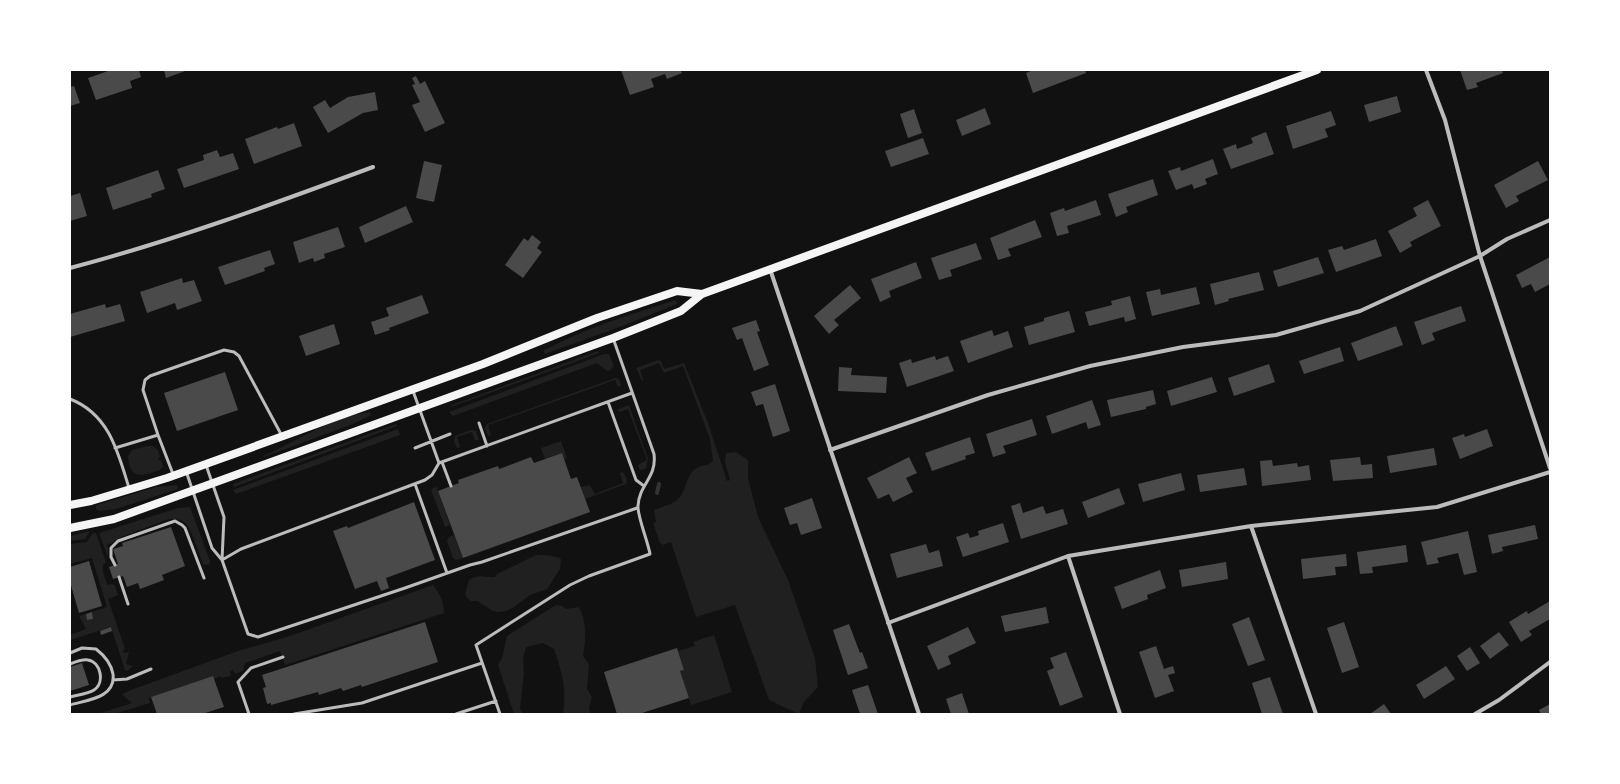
<svg xmlns="http://www.w3.org/2000/svg" width="1620" height="784" font-family="'Varela Round',sans-serif">
<rect width="100%" height="100%" fill="#111"/>
<!-- green -->
<path fill="#202020" d="M676 300 677 304 625 325 545 354 543 351C585 328 631 314 676 300Z
M598 351 599 353 451 407 452 405Z
M604 354H609L614 366 609 371H607L597 363 453 416 449 412Z
M658 360 661 361 664 369 684 363 708 423 727 481 730 480 725 462 726 453 736 452 748 460V478L758 517 788 580 815 658 818 687 804 702 799 714 769 700 735 605 696 617 671 542 663 545 660 543 653 523 656 522 654 510C661 507 671 505 677 500 686 493 685 478 694 470 700 464 707 467 713 461L710 439 683 366 664 373 659 363 640 370 643 379 642 381 636 368Z
M615 378 619 379 621 385 618 387 615 380 488 425 491 435 488 436 485 428 487 424Z
M629 405 648 459 646 468 642 470 639 469 638 465 647 460 628 409 620 412 617 410Z
M370 412 371 415 353 424 264 457 263 456C298 441 331 417 370 412Z
M396 424 397 426 234 487 233 484Z
M398 429 400 435 236 494 237 496 233 490Z
M471 430 476 431 479 440H475L472 432 457 437 460 446 459 448H457L454 441 455 436Z
M561 441 567 458 564 459 562 453 545 459 541 448Z
M147 446H153L158 450 160 457 158 458 159 460H161L163 467C160 471 156 471 151 473 135 478 129 473 128 456L132 450Z
M622 472 624 473 627 480 626 484 585 499 581 487 590 485 595 494 623 483 620 473Z
M177 485 178 489 116 509 99 511 96 509V506L100 504 156 487Z
M436 486 450 525 445 527 431 490Z
M190 507 210 561 209 565 203 564C199 554 192 528 184 522 180 519 175 519 169 519L121 537 111 544 108 543 107 547 108 548V557L99 533 178 508Z
M90 531 85 539 70 541V536Z
M96 533 106 562 103 565C102 571 105 580 108 585L112 584 115 586 118 595 108 599 125 649 123 650 124 653 129 652 126 664 133 666 127 671 125 670 111 627 70 640V635L86 629 79 616 86 614 87 620 93 619 92 612 107 607 92 558 70 564V544L87 542 92 534Z
M454 535 463 558 456 560 453 558 447 541 449 537Z
M536 555C542 555 555 555 561 559L560 569 547 589 530 595 514 607 506 611 498 612 493 611 477 601H471L467 598 465 594 469 580C479 573 485 578 495 577L497 574Z
M433 585C440 594 444 602 444 613L285 665 280 651 245 663 243 671 235 674 233 670 230 671 231 676 221 678 220 676 214 679 213 676 149 698 150 703 114 714H98L132 703 122 694 131 690 238 651 290 636Z
M556 605 562 606 566 609 579 607C587 622 586 640 583 656L589 664 587 689 592 697 589 708 590 714H563C567 689 562 673 554 649L543 643 526 647 523 658 524 673 520 709 524 714H514L498 665 502 658 507 636Z
M714 635 732 692 691 705 680 671 684 670 678 651 695 646 693 642Z"/>
<g fill="none" stroke-linecap="round" stroke-linejoin="round">
<!-- stream -->
<path stroke="#333" stroke-width="4" d="M657 493 659 484"/>
</g>
<!-- building -->
<path fill="#4a4a4a" d="M111 70H139L141 77 130 81 132 88 96 100 88 78Z
M164 70H188L166 78Z
M621 70H680L682 73 667 79 665 74 651 79 654 87 630 95Z
M1033 70H1085L1086 73 1033 93 1026 73Z
M1460 70H1502L1503 73 1476 83 1478 87 1467 90Z
M416 76 420 84 425 81 445 123 425 132 412 105 420 102 412 85 415 84 412 78Z
M74 86 80 103 70 106V87Z
M375 92 378 110 363 113 328 133 313 107 325 100 330 108 348 97Z
M1397 96 1401 112 1369 122 1364 105Z
M985 108 991 124 962 136 956 120Z
M914 109 922 133 908 138 900 114Z
M1331 111 1336 125 1325 129 1328 137 1293 149 1286 126Z
M294 123 302 146 254 164 245 139 277 127 278 129Z
M1266 132 1274 154 1231 169 1223 149 1236 144 1237 149 1253 143 1251 138Z
M923 138 929 154 891 167 885 151Z
M217 150 220 157 233 153 239 169 184 188 177 169 204 160 203 155Z
M1213 159 1218 174 1205 179 1207 184 1194 189 1192 184 1176 190 1168 171 1180 167 1181 171Z
M424 161 442 165 434 202 416 198Z
M1538 161 1548 180 1516 196 1519 201 1506 208 1494 185Z
M158 170 165 189 151 194 152 197 113 210 106 188Z
M1153 179 1158 195 1126 207 1128 212 1116 217 1108 194Z
M80 193 87 216 70 221V196Z
M1096 200 1101 215 1067 226 1069 233 1057 236 1050 213 1064 208 1065 211Z
M1428 200 1441 226 1410 242 1412 246 1400 253 1388 231 1417 216 1413 208Z
M406 206 413 222 365 243 359 227Z
M1035 220 1042 237 1008 249 1011 256 998 260 990 238Z
M338 227 345 247 324 254 325 258 314 262 313 258 299 263 293 242Z
M532 235 541 242 537 248 542 252 523 278 505 265 524 238 528 241Z
M1376 239 1382 256 1336 272 1328 250 1342 246 1344 250Z
M976 243 982 259 950 270 952 276 939 280 931 258Z
M270 250 275 264 264 268 265 271 225 285 218 267Z
M1318 257 1324 273 1278 287 1273 271Z
M1550 257V284L1535 292 1531 284 1522 288 1516 275Z
M916 262 922 278 889 291 891 297 880 302 871 279Z
M1259 272 1264 290 1228 299 1229 301 1215 305 1210 284Z
M182 278 183 283 194 280 202 301 177 310 175 303 147 313 140 292Z
M850 285 861 298 834 320 839 325 829 334 814 316Z
M1196 287 1200 304 1152 316 1146 292 1160 289 1161 295Z
M422 295 429 313 389 328 390 330 375 335 371 322 389 316 386 308Z
M1130 296 1136 319 1125 322 1124 317 1089 326 1085 312 1112 305 1111 301Z
M105 304 106 308 120 304 125 321 70 337V314Z
M1461 306 1466 321 1432 333 1435 340 1422 345 1414 322Z
M1069 311 1075 332 1029 345 1024 327 1044 321V318Z
M756 320 760 331 757 332 769 365 754 371 742 338 737 340 732 328Z
M334 324 340 344 306 356 299 336Z
M1396 326 1403 345 1358 361 1351 343Z
M992 330 994 336 1008 331 1013 347 968 363 960 341Z
M1340 347 1344 361 1304 374 1299 361Z
M935 356 936 360 948 356 954 371 907 387 899 363 911 359 912 363Z
M1269 364 1275 382 1234 396 1228 378Z
M839 367 852 368 851 375 887 377 886 393 838 391Z
M225 372 238 410 177 431 164 393Z
M1212 377 1217 392 1171 406 1167 391Z
M775 384 790 431 773 437 763 404 756 406 751 392Z
M1153 390 1156 404 1146 407V409L1111 417 1107 400Z
M1092 400 1101 425 1088 429 1086 422 1052 434 1046 416Z
M1032 419 1037 435 1003 446 1006 453 993 457 986 434Z
M1487 429 1493 446 1460 459 1452 438 1464 434 1465 437Z
M970 437 975 453 965 456 966 459 932 471 925 453Z
M1434 448 1437 465 1390 473 1387 456Z
M562 453 571 479 577 477 590 512 463 558 438 491 459 483 458 480 498 466 499 469 531 457 534 463Z
M909 457 917 473 906 478 913 492 893 502 889 494 878 499 867 478Z
M1360 457 1361 465 1372 464 1373 478 1333 481 1330 460Z
M1272 460 1273 466 1297 463 1298 467 1309 465 1311 480 1262 486 1260 461Z
M1244 468 1247 485 1200 492 1197 475Z
M1181 473 1185 490 1143 502 1138 484Z
M1119 488 1125 504 1088 518 1082 502Z
M812 498 822 528 801 535 797 523 790 525 784 508Z
M414 502 435 560 386 578 389 588 381 591 377 581 355 589 333 531 347 526 348 528Z
M1020 503 1023 513 1043 506 1046 514 1063 509 1068 524 1021 539 1011 506Z
M1003 523 1009 542 963 557 956 537 968 533 970 538 979 535 978 531Z
M1535 525 1538 539 1502 547 1503 551 1492 554 1488 535Z
M171 527 185 566 162 575 164 580 140 589 138 583 127 587 123 576 113 579 109 567 118 564 113 549 123 546 122 543Z
M1468 531 1477 572 1464 575 1458 553 1437 558 1439 563 1427 565 1421 542Z
M926 544 929 553 939 550 943 566 897 578 890 554Z
M1406 545 1408 562 1372 567 1373 573 1360 574 1357 552Z
M1346 554 1347 566 1335 567 1336 575 1303 579 1301 559Z
M89 561 102 606 79 613 70 582V567Z
M1226 562 1228 579 1182 587 1179 570Z
M1160 570 1166 588 1147 595 1148 599 1122 609 1114 587Z
M1550 601V619L1529 631 1532 635 1521 642 1509 622 1527 611 1528 614Z
M1046 607 1049 623 1005 632 1001 616Z
M92 612 93 619 87 620 86 614Z
M1249 617 1265 660 1248 666 1232 624Z
M425 622 438 662 362 687 361 685 343 691 341 688 319 695 318 692 271 705V703L267 704 263 688 266 687 262 675Z
M1344 622 1359 667 1342 673 1327 628Z
M849 624 860 653 862 652 868 668 848 675 833 630Z
M111 627 112 631 101 635 100 631Z
M968 627 976 643 948 656 951 664 938 670 927 646Z
M1499 632 1509 645 1490 659 1480 646Z
M1156 646 1164 669 1173 666 1175 673 1168 675 1174 691 1155 698 1139 652Z
M1470 647 1480 663 1467 671 1457 656Z
M677 648 684 670 680 671 689 698 639 714H617L604 672Z
M1066 652 1083 697 1060 706 1047 671 1054 668 1050 658Z
M82 663 89 685 70 691V667Z
M1446 666 1455 679 1424 699 1416 685Z
M213 676 224 707 202 714H157L151 697Z
M1270 677 1283 714H1262L1252 683Z
M868 685 878 714H860L852 690Z
M962 693 969 714H951L946 699Z
M1384 704 1391 714H1370Z
M1550 704V714H1541L1539 710Z"/>
<g fill="none" stroke-linecap="round" stroke-linejoin="round">
<!-- service -->
<path stroke="#bcbcbc" stroke-width="3" d="M413 391 439 463
M70 399C109 414 118 452 129 488
M608 402 636 480 644 486
M479 423 487 446
M158 435 173 474
M115 448 158 435 143 390 145 380 150 376 224 350 234 352 239 356 282 436
M415 448 450 434
M442 462 451 486
M206 465 224 517 222 560
M186 471 212 548 222 560 248 634 258 637 405 588 470 565 482 562 637 508
M415 484 447 573
M222 560 241 549 425 480 432 475 439 463 632 393
M115 565 111 557V548L118 541 175 521 182 525 185 528 204 578
M119 577 128 604
M70 653 82 648 96 649C105 656 111 663 113 674 116 698 87 700 70 705
M70 664C75 662 83 659 88 660 101 662 105 683 94 690 88 694 77 695 70 697
M113 680 127 679 151 669
M249 714 238 682 251 668 283 657
M294 714 362 703 482 663
M456 714 496 701
M500 714 476 645 570 585 589 576 650 554C648 542 637 515 638 506 639 484 657 478 654 454L613 338"/>
<!-- minor -->
<path stroke="#bcbcbc" stroke-width="4" d="M1426 70 1445 120 1480 256 1550 468
M70 268C173 241 273 204 373 167
M770 269 919 714
M830 450 988 395 1090 366 1183 347 1276 335 1360 311 1480 256 1507 239 1550 220
M1251 526 1316 714
M1068 556 1120 714
M888 623 1068 556 1251 526 1437 507 1550 472
M1475 714 1499 700 1550 662"/>
<!-- secondary -->
<path stroke="#f5f5f5" stroke-width="8" d="M70 505 91 501 167 478 483 364 597 318 677 291 702 294
M70 528 114 519 613 338 681 311 702 294 1317 70"/>
</g>
<!-- border -->
<rect width="1620" height="784" fill="none" stroke="#ffffff" stroke-width="142"/>
</svg>
